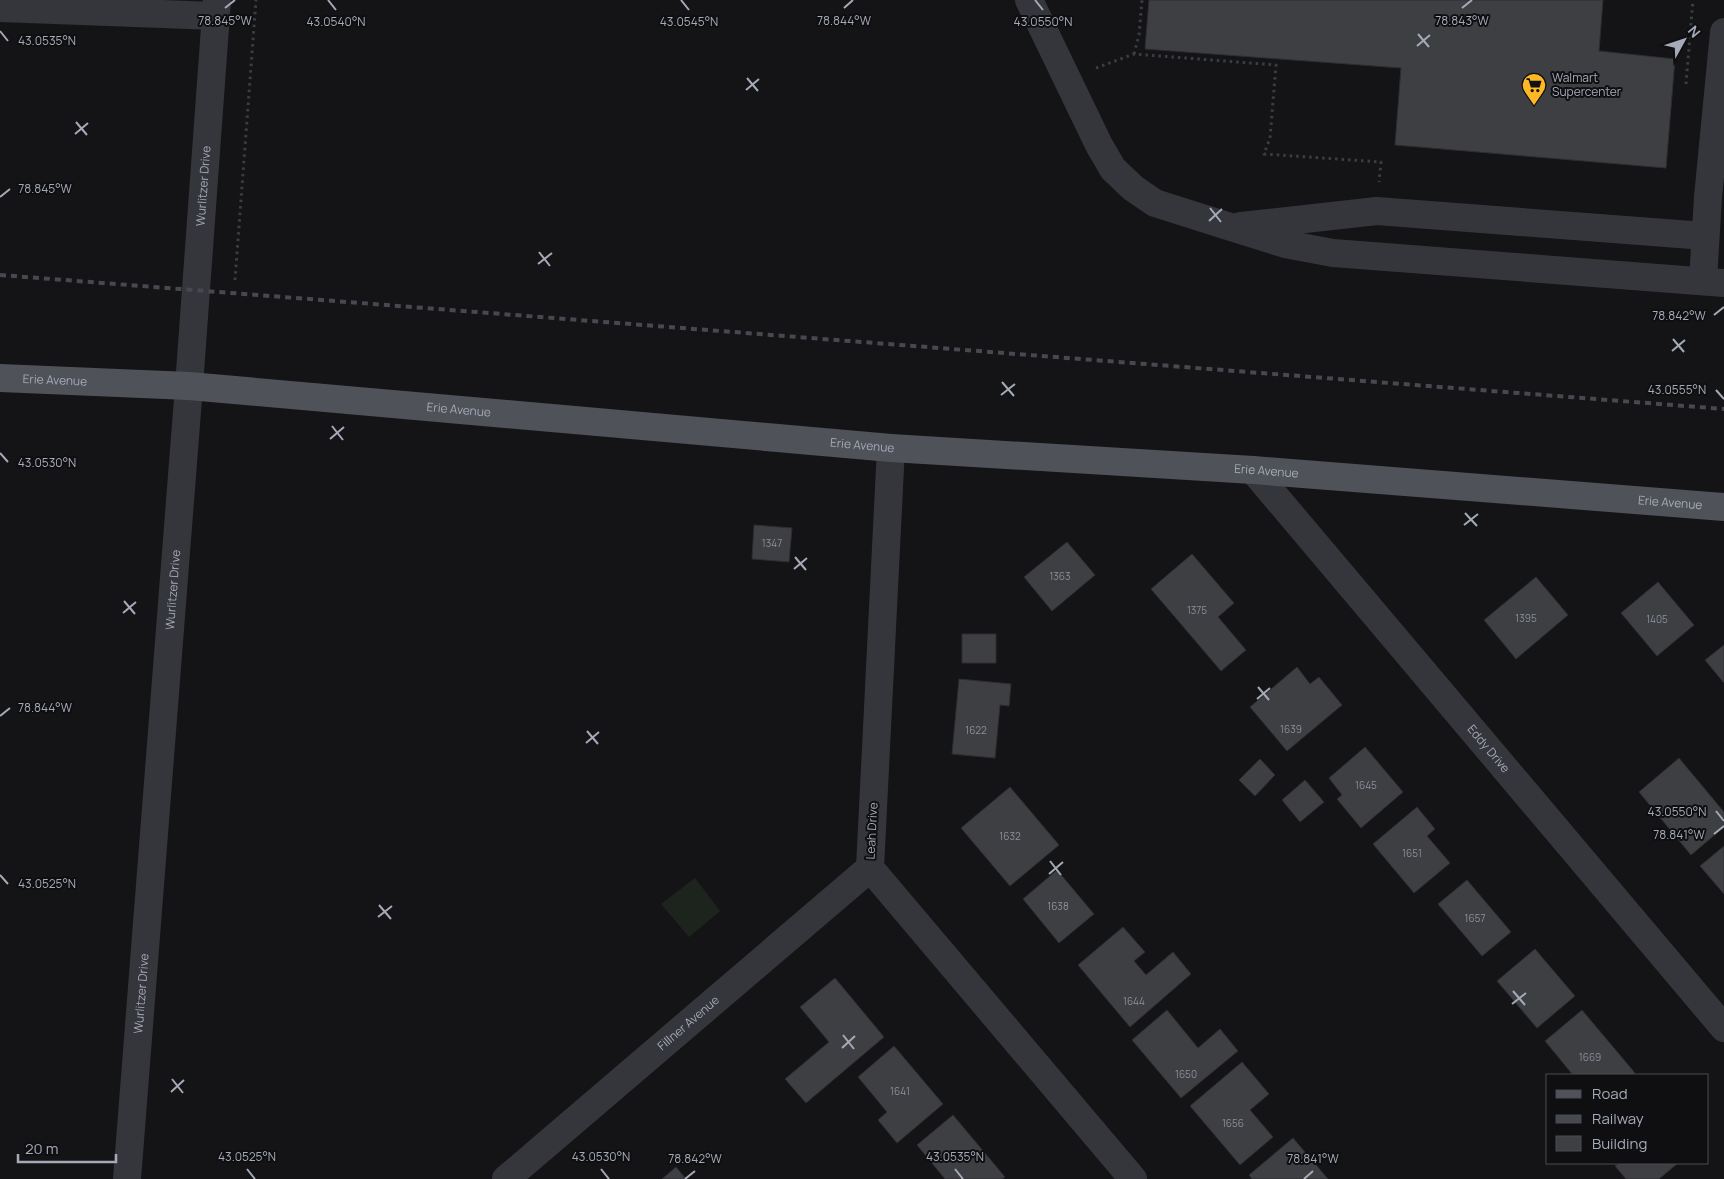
<svg xmlns="http://www.w3.org/2000/svg" width="1724" height="1179" font-family="Manrope,sans-serif">
<rect width="100%" height="100%" fill="#141416"/>
<!-- green -->
<path fill="#1c241d" d="M695 878 720 911 689 937 661 904Z"/>
<!-- building -->
<path fill="#3e3f43" stroke="#2e2e32" d="M1149 0H1603L1599 51 1675 59 1666 168 1395 145 1401 68 1145 49Z
M754 525 792 528 789 562 752 559Z
M1067 542 1095 575 1052 611 1024 577Z
M1192 554 1234 603 1218 617 1246 650 1221 671 1151 589Z
M1536 577 1568 615 1516 659 1484 620Z
M1658 582 1694 625 1657 656 1621 613Z
M962 634H996V663H962Z
M1724 645V683L1705 660Z
M1297 667 1310 684 1319 677 1342 705 1287 751 1250 707Z
M959 679 1011 684 1009 706 1000 705 995 758 952 754Z
M1365 747 1403 792 1361 828 1337 799 1342 795 1329 778Z
M1679 758 1724 812V827L1691 855 1639 792Z
M1260 759 1275 775 1255 796 1239 780Z
M1305 780 1324 802 1300 822 1282 800Z
M1010 787 1059 845 1010 886 961 828Z
M1417 807 1435 829 1427 836 1450 863 1414 893 1373 844Z
M1724 846V894L1700 866Z
M1057 870 1094 914 1059 943 1023 899Z
M1467 880 1511 932 1482 956 1438 904Z
M1123 927 1145 952 1134 961 1146 975 1173 952 1191 974 1130 1027 1078 965Z
M1535 949 1575 996 1537 1028 1497 981Z
M835 978 884 1037 806 1103 785 1079 829 1042 800 1007Z
M1167 1010 1198 1048 1220 1029 1238 1051 1181 1098 1132 1040Z
M1582 1010 1635 1073 1632 1075H1573L1545 1041Z
M894 1046 943 1104 897 1143 878 1120 887 1112 858 1077Z
M1242 1062 1269 1094 1250 1110 1273 1137 1240 1165 1190 1106Z
M953 1115 1005 1177 1002 1179H945L917 1145Z
M1293 1138 1328 1179H1252L1249 1175Z
M1620 1163H1678L1659 1179H1626L1615 1166Z
M676 1167 686 1179H662Z"/>
<g fill="none" stroke-linecap="round" stroke-linejoin="round">
<!-- path -->
<path stroke="#3a3d42" stroke-width="3" stroke-dasharray="2.5 4" stroke-linecap="butt" d="M1134 54 1139 35 1142 0
M1096 68 1134 54 1276 65 1270 138 1264 154 1381 162 1379 182
M1686 84 1693 0
M235 280 256 0"/>
<!-- minor -->
<g stroke="#35363b" stroke-width="28">
<path d="M1029 0 1099 145 1113 169 1133 188 1155 203 1218 223 1285 244 1333 253 1724 283"/>
<path d="M0 8 216 16"/>
<path d="M1241 226 1377 211 1705 236"/>
<path d="M1703 281 1708 197 1724 32"/>
<path d="M891 448 870 868 1133 1179"/>
<path id="s1" d="M1253 470 1724 1028"/>
<path id="s2" d="M127 1179 189 386 217 0"/>
<path id="s3" d="M506 1179 870 868"/>
</g>
<!-- major -->
<path stroke="#50525a" stroke-width="28" id="s4" d="M0 378 189 386 891 448 1253 470 1724 507"/>
<!-- rail -->
<path stroke="#474950" stroke-width="4" stroke-dasharray="6 5" stroke-linecap="butt" d="M0 275 1724 409"/>
</g>
<!-- ticks -->
<path fill="none" stroke="#a4aab7" stroke-width="2" d="M328 0 336 10M681 0 689 10M1035 0 1043 10M225 8 235 0M844 8 853 0M1462 8 1472 0M0 31 8 41M1418 34 1429 47M1417 46 1430 35M747 78 758 91M746 90 759 79M76 122 87 135M75 134 88 123M0 197 10 189M1210 208 1221 222M1209 221 1222 209M539 252 550 266M538 264 552 253M1714 315 1724 307M1673 339 1684 352M1672 351 1685 340M1002 382 1014 396M1716 390 1724 399M1001 395 1015 384M332 426 343 440M330 439 344 427M0 453 8 462M1465 513 1477 526M1464 525 1478 514M795 557 806 570M794 569 807 558M124 601 135 614M123 613 136 602M1258 687 1269 700M1257 699 1270 688M0 716 10 708M587 731 598 744M586 743 599 732M1716 811 1724 821M1714 834 1724 826M1050 861 1061 875M1049 874 1063 862M0 875 8 884M379 905 391 919M378 917 392 906M1513 991 1525 1005M1512 1004 1526 993M843 1035 854 1049M842 1048 855 1036M172 1079 183 1093M171 1092 184 1080M247 1169 255 1179M601 1169 609 1179M955 1169 963 1179M685 1179 695 1171M1304 1179 1313 1171"/>
<!-- icons -->
<defs>
<g id="supermarket-pin" transform="scale(1.25)"><path d="M0 17L-7.5 6A9.5 9.5 0 1 1 7.5 6Z" fill="#ffb823" stroke="#0f0f11"/><path d="M-6-5.5h2.5l.6 2H6L4.5 2H-2.5L-4.4-4H-6ZM-1.5 3.2a1.3 1.3 0 1 0 .1 0ZM3 3.2a1.3 1.3 0 1 0 .1 0Z" fill="#111"/></g>
</defs>
<g fill-rule="evenodd">
<use href="#supermarket-pin" x="1534" y="85"/>
</g>
<g text-anchor="middle" stroke-width="4" stroke-linejoin="round" paint-order="stroke">
<!-- number labels -->
<g font-size="10" fill="#8a8f9a">
<text x="772" y="547">1347</text>
<text x="1060" y="580">1363</text>
<text x="1197" y="614">1375</text>
<text x="1526" y="622">1395</text>
<text x="1657" y="623">1405</text>
<text x="1291" y="733">1639</text>
<text x="976" y="734">1622</text>
<text x="1366" y="789">1645</text>
<text x="1010" y="840">1632</text>
<text x="1412" y="857">1651</text>
<text x="1058" y="910">1638</text>
<text x="1475" y="922">1657</text>
<text x="1134" y="1005">1644</text>
<text x="1590" y="1061">1669</text>
<text x="1186" y="1078">1650</text>
<text x="900" y="1095">1641</text>
<text x="1233" y="1127">1656</text>
</g>
<!-- poi labels -->
<g font-size="12" fill="#a4aab7" stroke="#0f0f11" text-anchor="start">
<text x="1552" y="82">Walmart<tspan x="1552" dy="14">Supercenter</tspan></text>
</g>
<!-- street labels -->
<g font-size="12" fill="#a4aab7" stroke="#0f0f11">
<text dy="4" stroke="none"><textPath href="#s2" startOffset="996">Wurlitzer Drive</textPath></text>
<text dy="4" stroke="none"><textPath href="#s4" startOffset="55">Erie Avenue</textPath></text>
<text dy="4" stroke="none"><textPath href="#s4" startOffset="460">Erie Avenue</textPath></text>
<text dy="4" stroke="none"><textPath href="#s4" startOffset="865">Erie Avenue</textPath></text>
<text dy="4" stroke="none"><textPath href="#s4" startOffset="1270">Erie Avenue</textPath></text>
<text dy="4" stroke="none"><textPath href="#s4" startOffset="1675">Erie Avenue</textPath></text>
<text dy="4" stroke="none"><textPath href="#s2" startOffset="591">Wurlitzer Drive</textPath></text>
<text dy="4" stroke="none"><textPath href="#s1" startOffset="365">Eddy Drive</textPath></text>
<text transform="translate(872 831) rotate(-87)" y="4">Leah Drive</text>
<text dy="4" stroke="none"><textPath href="#s2" startOffset="186">Wurlitzer Drive</textPath></text>
<text dy="4" stroke="none"><textPath href="#s3" startOffset="240">Fillner Avenue</textPath></text>
</g>
</g>
<g font-size="12" text-anchor="middle" fill="#a4aab7" stroke="#0f0f11" stroke-width="4" stroke-linejoin="round" paint-order="stroke">
<text x="225" y="25">78.845°W</text>
<text x="844" y="25">78.844°W</text>
<text x="1462" y="25">78.843°W</text>
<text x="336" y="26">43.0540°N</text>
<text x="689" y="26">43.0545°N</text>
<text x="1043" y="26">43.0550°N</text>
<text x="47" y="45">43.0535°N</text>
<text x="45" y="193">78.845°W</text>
<text x="1679" y="320">78.842°W</text>
<text x="1677" y="394">43.0555°N</text>
<text x="47" y="467">43.0530°N</text>
<text x="45" y="712">78.844°W</text>
<text x="1677" y="816">43.0550°N</text>
<text x="1679" y="839">78.841°W</text>
<text x="47" y="888">43.0525°N</text>
<text x="247" y="1161">43.0525°N</text>
<text x="601" y="1161">43.0530°N</text>
<text x="955" y="1161">43.0535°N</text>
<text x="695" y="1163">78.842°W</text>
<text x="1313" y="1163">78.841°W</text>
</g>
<!-- legend -->
<rect x="1546" y="1074" width="162" height="90" fill="#0f0f11" stroke="#4b4d53"/>
<rect x="1556" y="1090" width="25" height="8" fill="#50525a" stroke="#4b4d53"/>
<text x="1592" y="1099" font-size="15" fill="#a4aab7">Road</text>
<rect x="1556" y="1115" width="25" height="8" fill="#474950" stroke="#4b4d53"/>
<text x="1592" y="1124" font-size="15" fill="#a4aab7">Railway</text>
<rect x="1556" y="1136" width="25" height="15" fill="#3e3f43" stroke="#4b4d53"/>
<text x="1592" y="1149" font-size="15" fill="#a4aab7">Building</text>
<!-- north arrow -->
<g transform="translate(1684 40) rotate(50)" stroke="#0f0f11" stroke-width="4" paint-order="stroke">
<path d="M0-4L9 19L0 12L-9 19Z" fill="#a4aab7"/>
<text y="-8" font-size="14" font-weight="bold" text-anchor="middle" fill="#a4aab7">N</text>
</g>
<!-- scale -->
<path d="M18 1154v8h98v-8" fill="none" stroke="#a4aab7" stroke-width="2.5"/>
<text x="25" y="1154" font-size="15" fill="#a4aab7" stroke="#0f0f11" stroke-width="4" paint-order="stroke">20 m</text>
</svg>
